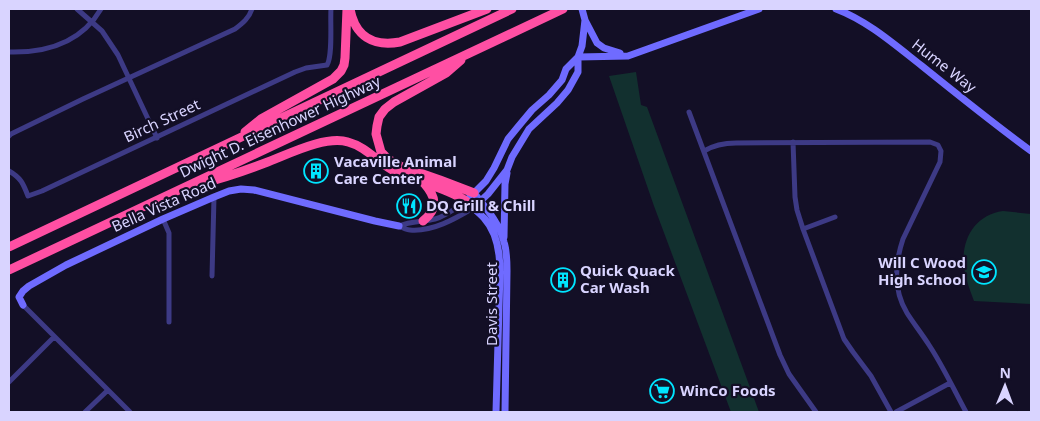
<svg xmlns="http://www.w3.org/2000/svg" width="1040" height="421" font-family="'Noto Sans',sans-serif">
<rect width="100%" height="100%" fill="#130f26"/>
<!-- green -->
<path fill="#12302f" d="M636 72 641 105 647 107 759 412H731L654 206 609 76Z
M1003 211 1031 214V304L974 301C970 290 965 278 964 266 961 239 975 215 1003 211Z"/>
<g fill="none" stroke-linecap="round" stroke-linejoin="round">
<!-- street -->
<path stroke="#3d3a85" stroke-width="5" d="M77 9 102 31 118 55 157 138
M9 52C46 53 81 43 101 9
M689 112 780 355 789 374 816 412
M9 136 11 134 83 99 235 29C243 23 249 18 252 9
M793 142 795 197 797 210 803 229 844 339 853 352 871 376 891 412
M704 151C714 145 725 143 736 143L930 142 938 145 941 151 940 162 903 239C895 263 893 290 907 313 914 324 922 334 929 345 943 366 954 390 966 412
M9 171C21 178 23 183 28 196L42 191 295 72 306 68 327 65C333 56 330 21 331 9
M163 219 169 233V322
M399 226C402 227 406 230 410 230 432 232 455 219 473 208
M399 226C411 221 423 222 435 219 446 216 456 208 466 201
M803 229 835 217
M212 276 214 197
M23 305 130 412
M9 382 54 337
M85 412 108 390
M896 412 950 383"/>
<!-- secondary -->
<path stroke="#6f6bff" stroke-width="7" d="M836 9C868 21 895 45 922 66 958 95 994 124 1031 151
M585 20 597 43 604 48 620 53
M578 57 628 56 759 9
M474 193C486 208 500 224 504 242 507 251 507 261 507 271L505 412
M473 208 488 194 507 170 512 157 529 129 557 103 568 90 578 72V57L582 46 585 20 582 9
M504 237 505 184 507 173
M23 305 19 297 23 291 29 286 66 265 163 219 214 197 229 191 241 189 254 190 375 221 399 226
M496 412 500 272C500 254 497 232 484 218 478 212 472 207 466 201L486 181 494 168 508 139 517 128 532 110 549 95 562 80 566 69 578 57"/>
<!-- highway -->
<path stroke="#ff4fa3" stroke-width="9" d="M350 9C355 36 373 47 400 42L487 9
M461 60 446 73 394 102 385 109 379 117 377 126 376 134 381 152 388 159 400 166 440 180 474 193
M245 132 261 119 333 79 341 71 344 65 345 58 347 9
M203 183C224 178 244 171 265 163 287 155 325 135 348 142 367 147 379 164 396 172 419 183 445 187 466 201
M423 221C439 208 436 197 424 183
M9 247 512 9
M9 270 563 9"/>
</g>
<!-- icons -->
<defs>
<g id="building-ring" transform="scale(1.25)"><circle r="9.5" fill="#130f26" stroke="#00e5ff" stroke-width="1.5"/><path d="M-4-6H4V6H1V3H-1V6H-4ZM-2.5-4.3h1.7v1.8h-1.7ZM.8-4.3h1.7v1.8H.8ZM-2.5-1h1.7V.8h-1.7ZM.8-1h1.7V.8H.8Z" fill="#00e5ff"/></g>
<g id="restaurant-ring" transform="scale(1.25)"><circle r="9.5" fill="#130f26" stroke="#00e5ff" stroke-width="1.5"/><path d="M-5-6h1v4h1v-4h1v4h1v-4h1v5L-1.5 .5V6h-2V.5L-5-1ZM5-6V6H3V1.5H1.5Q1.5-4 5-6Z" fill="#00e5ff"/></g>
<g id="school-ring" transform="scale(1.25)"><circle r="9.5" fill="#130f26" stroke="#00e5ff" stroke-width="1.5"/><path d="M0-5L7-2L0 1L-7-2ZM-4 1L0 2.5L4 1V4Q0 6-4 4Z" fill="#00e5ff"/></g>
<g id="supermarket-ring" transform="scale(1.25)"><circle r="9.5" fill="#130f26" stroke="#00e5ff" stroke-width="1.5"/><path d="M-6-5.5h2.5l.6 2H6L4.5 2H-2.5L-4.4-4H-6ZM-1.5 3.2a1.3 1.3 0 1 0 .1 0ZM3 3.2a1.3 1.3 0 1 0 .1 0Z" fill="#00e5ff"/></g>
</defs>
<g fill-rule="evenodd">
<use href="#building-ring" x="316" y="171"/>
<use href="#restaurant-ring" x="409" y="206"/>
<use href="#school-ring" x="984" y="272"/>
<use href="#building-ring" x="563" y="280"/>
<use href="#supermarket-ring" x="662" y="391"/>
</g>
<g text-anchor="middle" stroke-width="4.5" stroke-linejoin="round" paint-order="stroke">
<!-- street labels -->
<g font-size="15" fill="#d9d4ff" stroke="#130f26">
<text transform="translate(944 66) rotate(38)" y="5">Hume Way</text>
<text transform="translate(162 121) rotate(-25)" y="5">Birch Street</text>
<text transform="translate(280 127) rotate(-25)" y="5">Dwight D. Eisenhower Highway</text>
<text transform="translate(164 205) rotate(-24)" y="5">Bella Vista Road</text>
<text transform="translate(492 304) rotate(-90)" y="5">Davis Street</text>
</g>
<!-- poi labels -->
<g font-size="15" font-weight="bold" fill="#d9d4ff" stroke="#130f26" text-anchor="start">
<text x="334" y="167">Vacaville Animal<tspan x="334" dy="17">Care Center</tspan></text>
<text x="426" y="211">DQ Grill &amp; Chill</text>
<text x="966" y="268" text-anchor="end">Will C Wood<tspan x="966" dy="17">High School</tspan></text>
<text x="580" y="276">Quick Quack<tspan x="580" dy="17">Car Wash</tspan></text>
<text x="680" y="396">WinCo Foods</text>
</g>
</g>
<!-- border -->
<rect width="1040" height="421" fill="none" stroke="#d9d4ff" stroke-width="20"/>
<!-- north arrow -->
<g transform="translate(1005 386) rotate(1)" stroke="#130f26" stroke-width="4" paint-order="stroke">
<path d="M0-4L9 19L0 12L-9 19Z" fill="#d9d4ff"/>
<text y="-8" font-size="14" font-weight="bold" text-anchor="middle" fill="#d9d4ff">N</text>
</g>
</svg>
